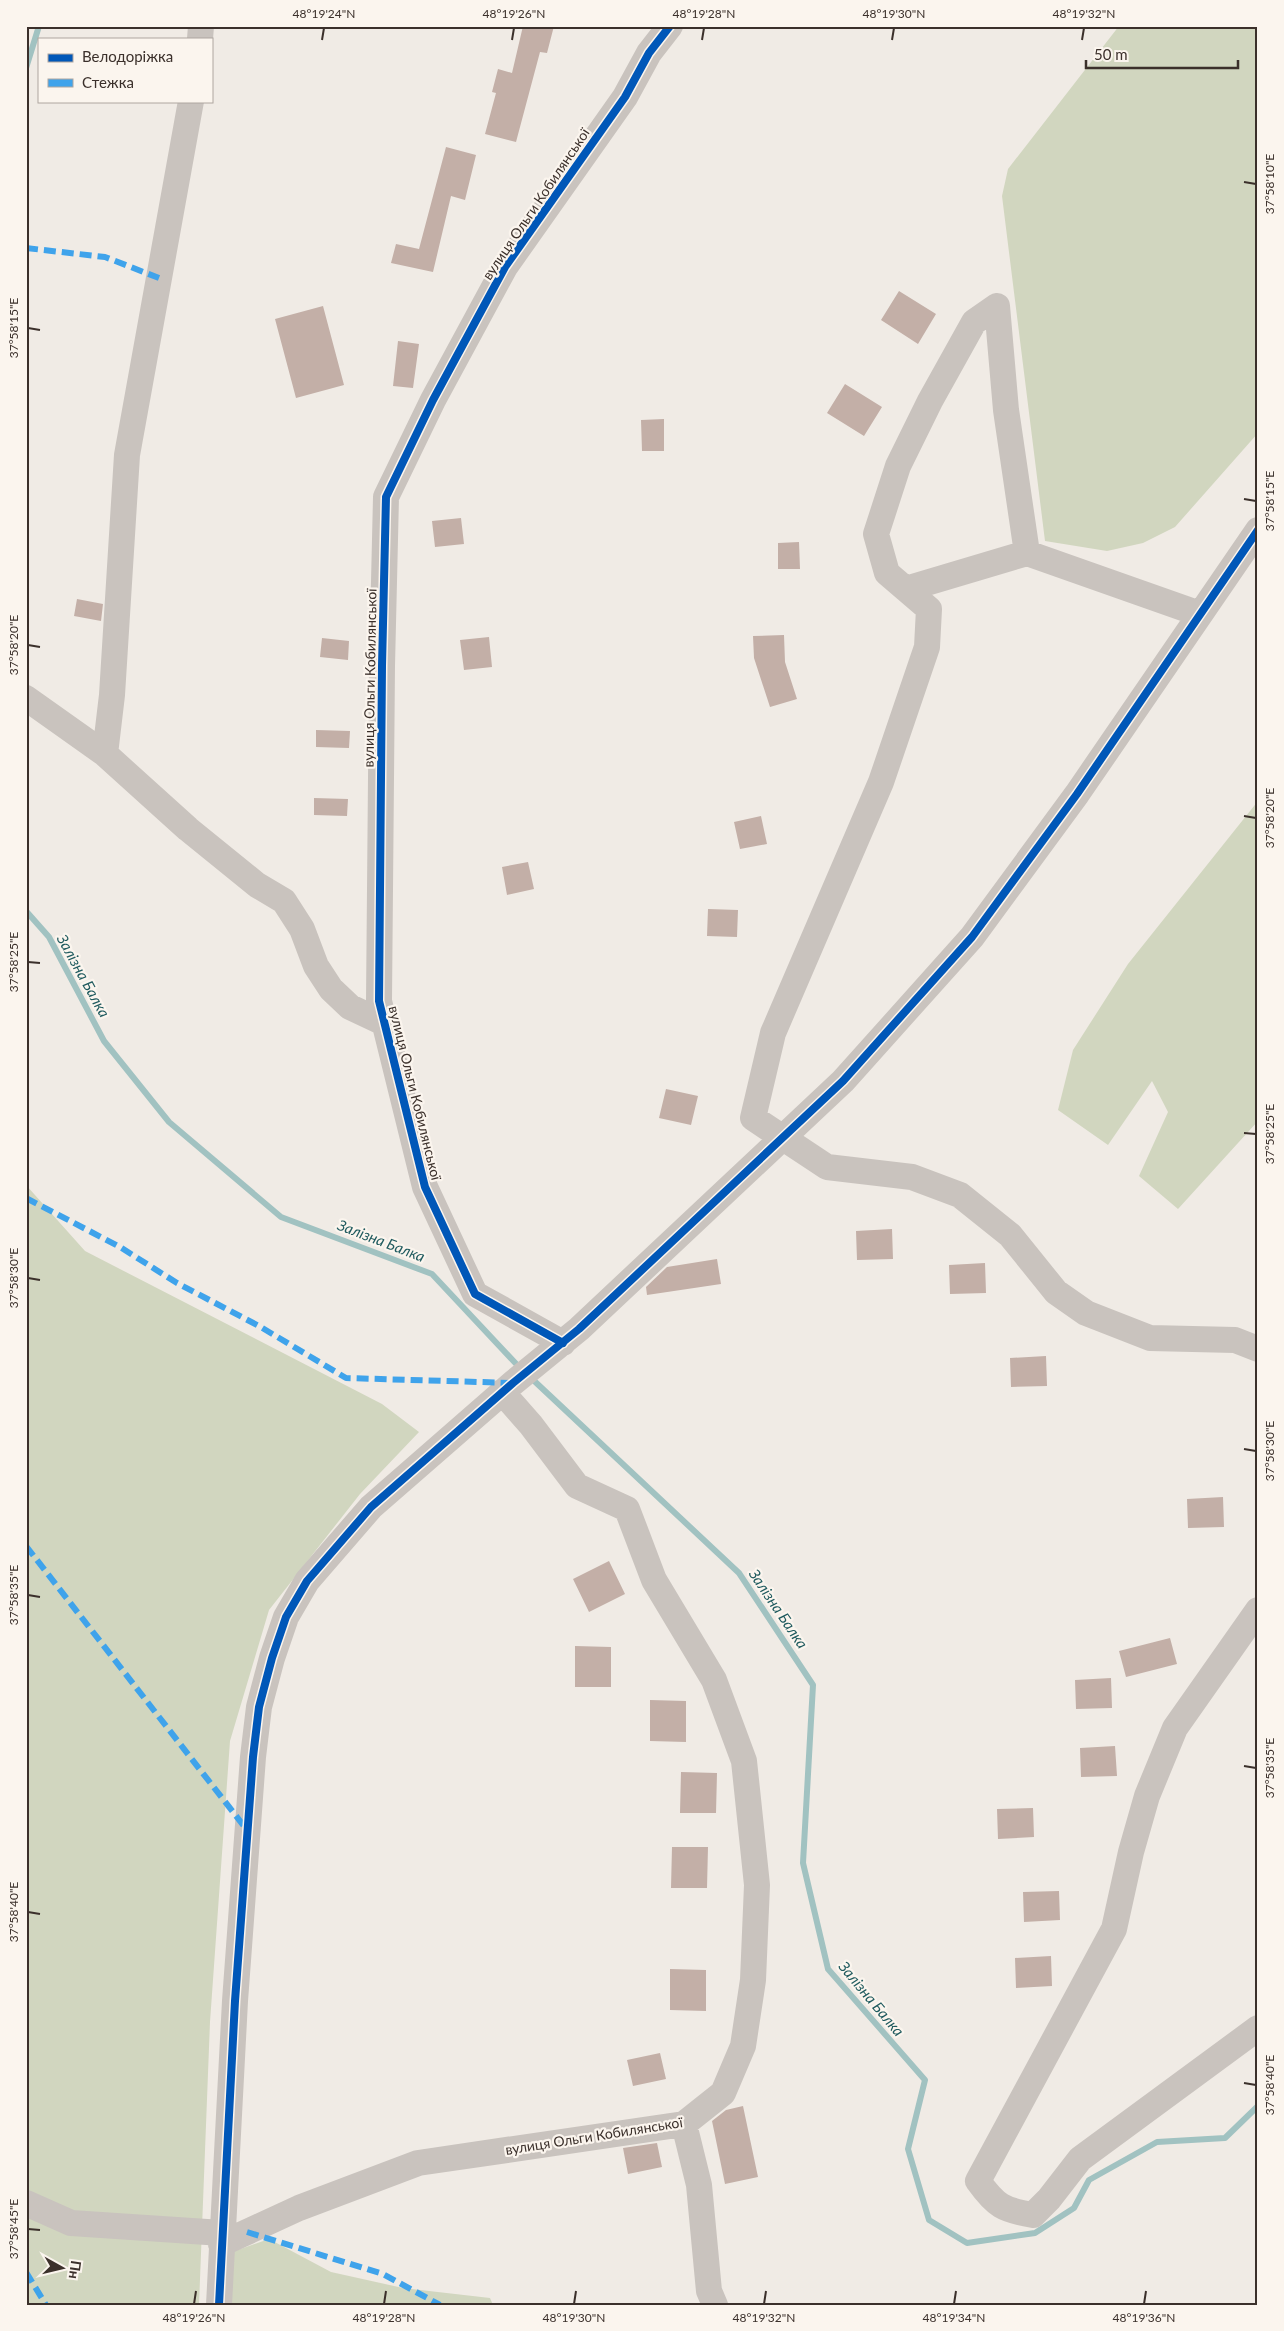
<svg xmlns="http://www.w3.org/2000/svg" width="1284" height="2331" font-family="Lato,sans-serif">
<rect width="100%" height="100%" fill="#f0ebe5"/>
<!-- green -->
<path fill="#d1d6bf" d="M1119 26H1258V433L1175 527 1143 543 1107 551 1045 541 1002 196 1008 169Z
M1258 801V1121L1178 1209 1139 1176 1168 1112 1152 1081 1108 1145 1058 1110 1073 1050 1128 964Z
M26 1185 85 1251 382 1404 419 1432 360 1494 269 1610 230 1741 210 2022 199 2305H26Z
M269 2239 331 2272 403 2288 490 2298 493 2305H231L232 2252Z"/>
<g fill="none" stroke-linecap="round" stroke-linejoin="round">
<!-- stream -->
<path stroke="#a1c2c1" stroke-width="6" d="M26 68 39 26
M26 911 49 937 104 1041 169 1122 281 1217 432 1274 520 1368
M530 1377 739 1573 813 1685 803 1863 828 1969 925 2080 908 2149 929 2220 967 2243 1035 2233 1074 2208 1089 2180 1157 2142 1225 2138 1258 2106"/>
</g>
<!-- building -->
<path fill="#c3afa7" d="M523 26H554L547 53 540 52 516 142 485 134 496 93 492 92 498 69 512 73Z
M446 147 476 155 465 200 451 196 433 272 391 263 396 244 419 249Z
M899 291 936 314 918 344 881 320Z
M323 306 344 385 296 398 275 319Z
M398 341 419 344 413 388 393 386Z
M845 384 882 407 864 436 827 413Z
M664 419V451H642L641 420Z
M461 518 464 544 435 547 432 521Z
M799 542 800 569H778V543Z
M77 599 103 604 101 621 74 616Z
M784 635 785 662 797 699 770 707 754 658 753 636Z
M489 637 492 667 464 670 460 640Z
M322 638 349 641 348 660 320 657Z
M316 730 350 731 349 748 316 747Z
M314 798 348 799 347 816 314 815Z
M761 816 767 844 740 849 734 822Z
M528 862 534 889 507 895 502 867Z
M708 909 738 910 737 937 707 936Z
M666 1089 698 1096 691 1125 659 1118Z
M892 1229 893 1259 857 1260 856 1231Z
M717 1259 721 1284 647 1295 646 1287 667 1267Z
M985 1263 986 1293 950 1294 949 1265Z
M1046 1356 1047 1386 1011 1387 1010 1358Z
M1223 1497 1224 1527 1188 1528 1187 1499Z
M609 1561 625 1594 589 1612 573 1579Z
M1170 1638 1177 1664 1126 1677 1119 1651Z
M575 1646 611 1647V1687H575Z
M1111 1678 1112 1708 1076 1709 1075 1680Z
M650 1700 686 1701V1742L650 1741Z
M1115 1746 1117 1776 1081 1777 1080 1748Z
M681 1772 717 1773 716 1813H680Z
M1033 1808 1034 1837 998 1839 997 1809Z
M672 1847H708L707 1888H671Z
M1059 1891 1060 1920 1024 1922 1023 1892Z
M1051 1956 1052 1986 1016 1988 1015 1958Z
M670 1969 706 1970V2011L670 2010Z
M660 2053 666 2079 633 2086 627 2060Z
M743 2106 758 2177 725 2184 712 2121 726 2110Z
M657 2143 662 2167 628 2174 623 2148Z"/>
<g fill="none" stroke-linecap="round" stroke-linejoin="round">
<!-- minor -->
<path stroke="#c9c3be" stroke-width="26" d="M200 39 201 26
M906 589 1027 553
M1200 614 1027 553 1006 410 997 306 974 322 930 401 898 466 876 534 887 573 929 609 927 647 881 782 773 1033 753 1118 827 1167 912 1177 960 1195 1010 1235 1056 1292 1086 1313 1150 1338 1235 1340 1258 1349
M26 698 105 754 188 829 257 885 284 901 302 929 316 966 331 989 350 1007 384 1023
M105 754 112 695 127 455 191 101
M563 1343 475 1294 425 1187 379 1001 382 666 386 497 433 400 505 267 625 97 649 53 670 26
M1258 1610 1175 1728 1147 1796 1131 1852 1114 1929 978 2181C996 2206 1003 2210 1033 2215L1049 2199 1080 2159 1258 2028
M684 2124 699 2185 709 2291 715 2305
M26 2203 71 2223 222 2233
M221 2244 299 2208 418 2163 684 2124 723 2093 743 2046 753 1980 757 1885 744 1761 714 1680 654 1580 627 1509 577 1486 531 1425 502 1392
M219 2305 235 2001 253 1757 259 1707 272 1658 286 1617 307 1581 371 1507 513 1383 579 1329 843 1081 972 937 1077 794 1258 530"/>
<!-- quiet -->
<path stroke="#3fa3eb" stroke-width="6" stroke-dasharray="12 6" stroke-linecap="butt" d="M26 248 105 257 159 278
M26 1198 120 1247 177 1283 259 1326 346 1378 513 1383
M26 1546 247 1830
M247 2232 383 2274 440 2305
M26 2272 46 2305"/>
<!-- cycleway casing -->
<g stroke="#fbf5ee" stroke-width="11">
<path id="cycleway" d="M563 1343 475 1294 425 1187 379 1001 382 666 386 497 433 400 505 267 625 97 649 53 670 26
M219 2305 235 2001 253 1757 259 1707 272 1658 286 1617 307 1581 371 1507 513 1383 579 1329 843 1081 972 937 1077 794 1258 530"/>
</g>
<!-- cycleway -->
<use href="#cycleway" stroke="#0057b8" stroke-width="8"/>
</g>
<!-- ticks -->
<path fill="none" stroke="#3b302b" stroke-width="2" d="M322 40 324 28M512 40 514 28M702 40 704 28M892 40 894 28M1082 40 1084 28M1244 182 1256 184M28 328 40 330M1244 499 1256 501M28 645 40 647M1244 816 1256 818M28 962 40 963M1244 1133 1256 1134M28 1278 40 1280M1244 1449 1256 1451M28 1595 40 1597M1244 1766 1256 1768M28 1912 40 1914M1244 2083 1256 2085M28 2229 40 2230M194 2304 196 2291M384 2304 386 2291M574 2304 576 2291M764 2304 766 2291M954 2304 956 2291M1144 2304 1146 2291"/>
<g text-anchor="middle" stroke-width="4.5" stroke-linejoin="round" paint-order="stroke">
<!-- street labels -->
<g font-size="14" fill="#3b302b" stroke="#fbf5ee">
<text transform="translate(536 204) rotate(-56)" y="5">вулиця Ольги Кобилянської</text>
<text transform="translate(370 678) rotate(-89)" y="5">вулиця Ольги Кобилянської</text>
<text transform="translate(415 1093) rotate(76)" y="5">вулиця Ольги Кобилянської</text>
<text transform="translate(594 2136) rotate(-9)" y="5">вулиця Ольги Кобилянської</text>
</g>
<!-- water labels -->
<g font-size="15" font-style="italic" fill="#1f5a5e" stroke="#fbf5ee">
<text transform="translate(83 976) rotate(61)" y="5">Залізна Балка</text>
<text transform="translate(381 1241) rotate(21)" y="5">Залізна Балка</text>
<text transform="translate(778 1609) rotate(56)" y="5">Залізна Балка</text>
<text transform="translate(871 1999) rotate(50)" y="5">Залізна Балка</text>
</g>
</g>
<!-- border -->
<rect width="1284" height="2331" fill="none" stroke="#fbf5ee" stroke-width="55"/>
<!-- legend -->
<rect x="38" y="38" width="175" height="65" fill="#fbf5ee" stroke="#aea6a0"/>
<rect x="48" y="54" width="25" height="8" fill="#0057b8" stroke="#aea6a0"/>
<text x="82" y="62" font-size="15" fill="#3b302b">Велодоріжка</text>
<rect x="48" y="79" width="25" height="8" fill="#3fa3eb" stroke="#aea6a0"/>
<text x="82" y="88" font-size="15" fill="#3b302b">Стежка</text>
<!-- north arrow -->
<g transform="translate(62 2268) rotate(98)" stroke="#fbf5ee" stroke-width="4" paint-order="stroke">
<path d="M0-4L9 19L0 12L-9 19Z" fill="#3b302b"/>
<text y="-8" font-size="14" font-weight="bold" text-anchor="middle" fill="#3b302b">Пн</text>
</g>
<!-- scale -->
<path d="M1086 60v8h152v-8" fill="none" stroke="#3b302b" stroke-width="2.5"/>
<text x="1094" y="60" font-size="15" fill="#3b302b" stroke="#fbf5ee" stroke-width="4" paint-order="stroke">50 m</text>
<rect x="28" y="28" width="1228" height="2276" fill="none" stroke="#3b302b" stroke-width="2"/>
<g font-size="12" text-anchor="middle" fill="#3b302b">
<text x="324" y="18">48°19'24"N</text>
<text x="514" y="18">48°19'26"N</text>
<text x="704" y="18">48°19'28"N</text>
<text x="894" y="18">48°19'30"N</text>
<text x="1084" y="18">48°19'32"N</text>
<text transform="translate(1270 184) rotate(-90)" y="4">37°58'10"E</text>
<text transform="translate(14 328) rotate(-90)" y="4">37°58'15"E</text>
<text transform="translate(1270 501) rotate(-90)" y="4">37°58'15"E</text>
<text transform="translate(14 645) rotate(-90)" y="4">37°58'20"E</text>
<text transform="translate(1270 818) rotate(-90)" y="4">37°58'20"E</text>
<text transform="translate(14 962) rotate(-90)" y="4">37°58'25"E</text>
<text transform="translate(1270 1134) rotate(-90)" y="4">37°58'25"E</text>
<text transform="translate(14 1278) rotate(-90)" y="4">37°58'30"E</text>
<text transform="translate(1270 1451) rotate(-90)" y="4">37°58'30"E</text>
<text transform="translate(14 1595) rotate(-90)" y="4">37°58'35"E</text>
<text transform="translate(1270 1768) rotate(-90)" y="4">37°58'35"E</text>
<text transform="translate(14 1912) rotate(-90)" y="4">37°58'40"E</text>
<text transform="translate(1270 2085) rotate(-90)" y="4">37°58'40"E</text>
<text transform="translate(14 2229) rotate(-90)" y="4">37°58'45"E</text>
<text x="194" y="2322">48°19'26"N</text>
<text x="384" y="2322">48°19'28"N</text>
<text x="574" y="2322">48°19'30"N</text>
<text x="764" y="2322">48°19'32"N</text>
<text x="954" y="2322">48°19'34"N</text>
<text x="1144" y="2322">48°19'36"N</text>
</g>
</svg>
